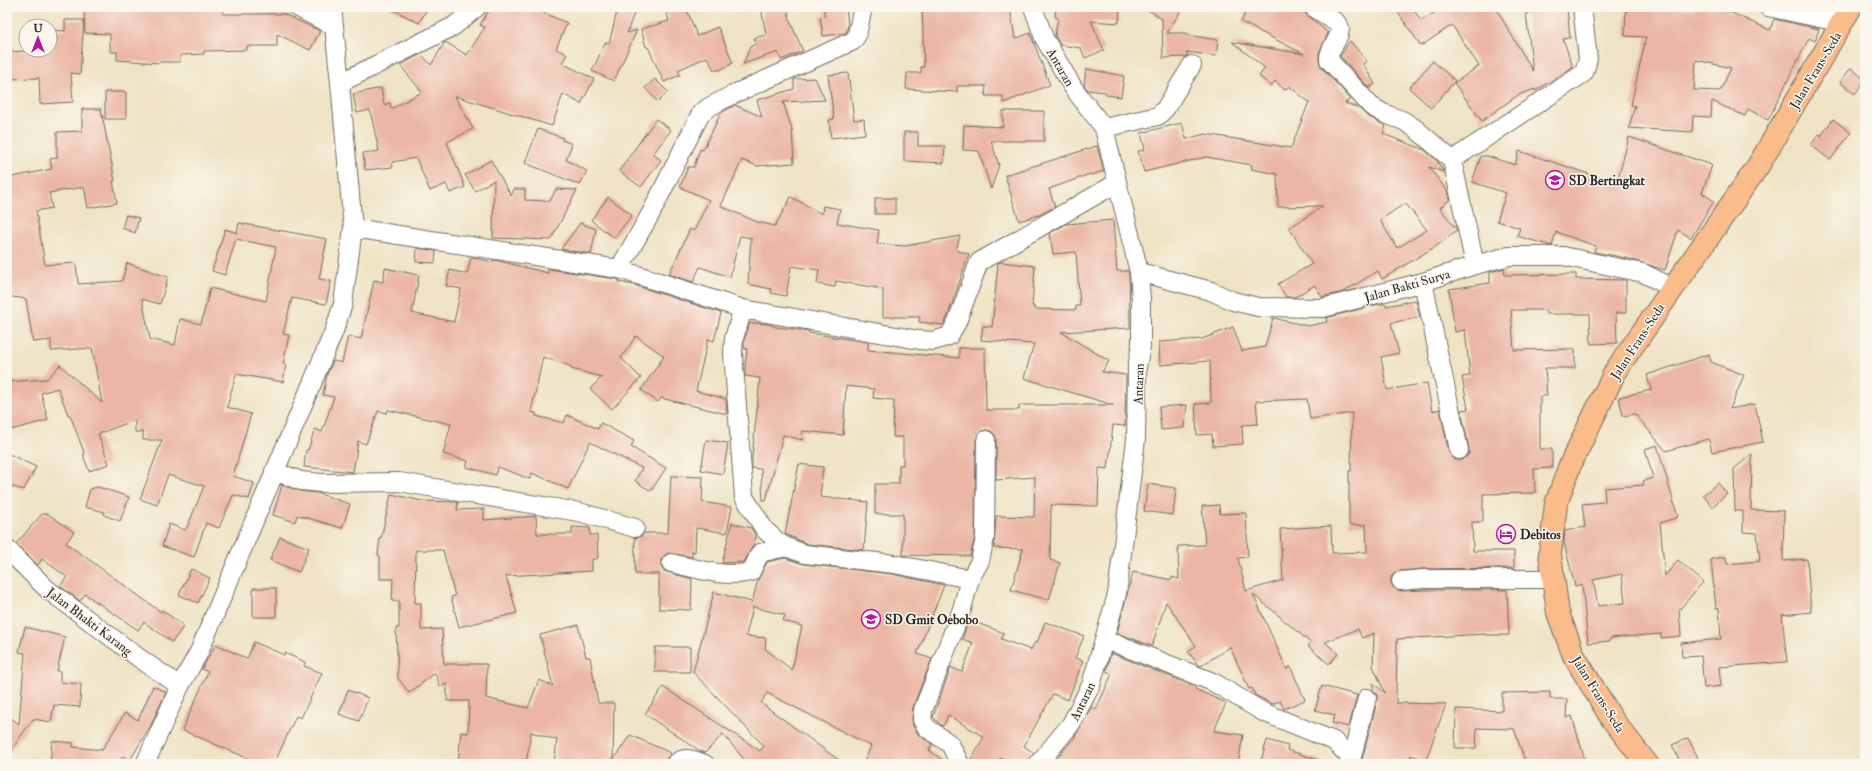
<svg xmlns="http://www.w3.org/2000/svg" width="1872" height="771" font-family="'IM FELL Double Pica',serif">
<rect width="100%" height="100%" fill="#fbf7ec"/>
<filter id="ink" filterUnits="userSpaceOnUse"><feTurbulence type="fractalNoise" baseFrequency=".025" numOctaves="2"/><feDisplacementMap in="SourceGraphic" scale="8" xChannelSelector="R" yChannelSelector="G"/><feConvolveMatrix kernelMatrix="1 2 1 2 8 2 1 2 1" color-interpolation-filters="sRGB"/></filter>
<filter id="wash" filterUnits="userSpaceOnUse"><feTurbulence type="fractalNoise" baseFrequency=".012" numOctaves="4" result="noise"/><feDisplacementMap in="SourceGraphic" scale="16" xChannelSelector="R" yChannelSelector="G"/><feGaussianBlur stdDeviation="0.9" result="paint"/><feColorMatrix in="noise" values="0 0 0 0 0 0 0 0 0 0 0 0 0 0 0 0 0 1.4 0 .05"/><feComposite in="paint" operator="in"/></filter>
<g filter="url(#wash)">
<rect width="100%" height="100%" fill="#efe3c4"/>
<g id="blocks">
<!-- building -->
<path fill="#ebb6a3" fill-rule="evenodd" d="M84 7 223 8V14H284L320 31 310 50 277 34V46H247V50L204 51V54L180 55V62H159V63L117 60V52H110V34L85 33Z
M388 7H428L419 23Z
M491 7H530L567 23 556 49 567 54 562 63 594 79 581 104 563 94 552 126 455 96 473 129 447 142 465 187 450 193 446 184 430 191 416 158 392 162 393 167 365 170 363 153 379 151 370 110 357 113 353 94 381 88 384 105 390 103 391 109 422 92 400 65 421 54 431 65 445 42 467 55 485 27 480 25Z
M618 7H636L627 33 637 30 614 81 592 71 606 42 609 44Z
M665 7H686L697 36 718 27 733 63 720 70H714L707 57 678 70 680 75 664 82 648 47H646L641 29 669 21Z
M761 7H787L790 21 803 51 781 60 778 52 743 64 750 47 756 44 754 38 766 35Z
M823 7H846L848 25 846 33 823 36 820 17 825 16Z
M922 7H1010L1015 39 1030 33 1050 85 1003 103V96H985L986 86H957V92L906 89 907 73H921V67H924Z
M1056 7H1120L1119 23 1091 21 1104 50 1085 58 1081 48 1060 45 1055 36 1058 18 1055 17Z
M1144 7H1183L1167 33H1187V35L1218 40 1216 56 1187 52V56L1185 57 1163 58 1162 19Z
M1248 7H1298L1328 33 1319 53V60L1321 67 1351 99 1345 103 1359 108 1366 115 1386 126 1383 134 1425 150 1437 161 1444 172 1429 167 1448 192 1450 199 1440 208 1457 230 1438 245 1382 279 1378 271 1343 292 1322 297 1315 285 1295 297H1286L1278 284 1312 264 1289 228 1323 206 1278 207 1277 174 1251 169 1252 165 1206 157 1144 172 1138 151 1145 150 1141 133 1182 123 1186 139 1205 134 1291 148 1309 102 1289 86 1285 90 1275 81 1271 86 1259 76 1265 68 1232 42 1304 54 1241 22ZM1404 204H1406L1427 230 1397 248 1380 220Z
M1394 7H1412L1421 21 1444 7H1495L1533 71 1526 13 1534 12 1533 7H1567L1570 38 1563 39 1573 67 1535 91V89L1518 95 1482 121 1454 83 1479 66 1452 25 1421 46Z
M1626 7 1694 9 1695 7H1728L1727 11 1770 30 1774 19 1819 29 1815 41 1809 38 1768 120 1748 109 1745 116 1712 101 1711 117 1693 116 1692 132 1629 128 1635 106 1631 105 1646 37 1625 36ZM1696 60 1731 68 1720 91 1694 90Z
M65 20H84L80 74 71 73 73 102 40 104 39 78 7 79V52L50 50V30L65 31Z
M1350 41 1367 61 1363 64 1375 84 1369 88 1340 56Z
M1433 61 1455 81 1431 108 1409 88Z
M1851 68 1865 80 1855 94 1840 82Z
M1086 69 1124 76 1121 97 1106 95V92L1088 90 1084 85Z
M848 73 854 120 864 119 865 134 831 138 829 120 834 119 828 75Z
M815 78 825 100 783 102 792 129 794 163 757 166 742 160 721 206 757 222 775 226 791 197 822 214 823 206 840 209 837 223 879 230 877 244 905 246 960 236 956 250 969 254 947 318 943 325 919 322 920 317H883V289L836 281 835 287 817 284 819 270 791 266 786 296 771 293V289L748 284 751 238 740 236 730 277 700 267 693 282 669 274 690 229 694 231 709 200 680 187 688 167H694L700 149 703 150 721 113 735 105 762 117 757 100 794 89V79Z
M655 79 668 92 658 102 645 88Z
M105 92H126V119H105Z
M82 109H101L115 181H113L117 203 88 208 84 187 49 193 52 208 36 211 45 265 76 263 78 284 122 281 127 263 168 277 160 304 142 299 150 339 175 345 180 319 201 324 210 288 266 301 276 247 236 239 225 275 212 271 225 229 237 233 239 223 327 239 319 279 331 281 326 304 292 298 283 334 289 335 283 364H286L283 382 236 374 227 407 251 414 233 476 254 483 249 499 233 495 219 528 206 523 194 557 162 546 169 524 185 530 187 528 204 486 168 475 157 505 140 499 162 440H143V432H135V420L98 434 109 464 89 471 84 458V452L70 415H68L58 388 41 393 48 420 7 431V382L47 379 60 365 102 403 92 348 51 351V340L33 342 26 299 7 296V178L52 169 50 159 57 158V132L82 131Z
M1003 111H1044V141H991L999 165 991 189 979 151 963 150 964 125 1003 127Z
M656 119 671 130 653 154 661 160 641 187 619 171Z
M1833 119 1851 133 1830 160 1811 145 1819 134 1821 136Z
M538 129 563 138 562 140 572 144 566 160 587 171 580 185 525 163Z
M904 132H918V146H945L944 163 904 161Z
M1629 137 1712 165 1702 193 1714 201 1691 238 1678 230 1665 270 1626 258 1594 252 1596 246 1556 232 1552 246 1517 236 1520 228 1497 221 1506 193 1472 182 1481 156H1487L1515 165 1519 151 1617 183Z
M1097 146 1104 171 1091 175 1090 174 1049 189 1055 207 1039 215 1019 221 1005 175Z
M491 160 511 196 514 189H525V200L550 201 556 189 577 190 551 240 493 238 494 180 475 191 465 175Z
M608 197 632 215 614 238 591 220Z
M875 198H895V214H875Z
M126 215 139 218 135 233 122 228Z
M1113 220 1117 271H1128L1129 274 1130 328 1061 332 1109 361 1102 372 1126 375 1125 426 1113 425 1108 469 1099 468 1098 506 1051 505 1050 560 1060 563 1049 600 1011 590 1023 549 994 548 996 516 1034 517 1035 477 996 480V440L995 435 991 431 986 430 981 431 976 440 975 537 970 556 903 555V514H875V484H899V465H903V437H893L894 400 873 398 874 389 846 386 843 435 803 431 802 440 783 435 766 500H763L761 469 752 468V458L760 378 745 376V368L747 349 744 348V340L750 323 769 324 776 327 809 331V333L868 342V350L959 358V348H985L986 410H1019V405H1113L1024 378 1034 344 981 340 983 326 992 327 998 263 1001 262 1035 266 1032 306H1034V309L1076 310V306H1080L1076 252 1053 254 1050 233 1066 224Z
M580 223 596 229 591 254 561 249Z
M417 248 436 251 435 263 416 262Z
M471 257 493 262V260H495L548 273V269L617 279 619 280V282L634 285 721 313 714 341 708 339 696 391 726 399 727 414 661 398 658 402 641 390 664 356 636 336 621 358 641 378 612 409 590 389 602 377 571 369 572 367 543 357 531 412 536 413V416L564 423 567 415 598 429 601 423 634 441 631 447 666 468 651 491 635 481 642 468 590 442 568 489 532 473 530 479 498 467 496 475 466 467 468 461 443 454 451 424 388 410 387 413 378 411 366 444 358 441 353 472 304 467 306 450H308L315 429 322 432 334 397 323 395 327 374 333 361 342 363 348 336 361 339 374 280 383 282 385 268 419 275 412 313 454 322 461 289 446 286 450 270 467 274Z
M1504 268 1505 275 1576 274V279L1626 280V313H1616L1617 343 1591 344 1590 314H1546V310H1511L1514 350 1575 349V368H1545L1547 396H1540V449H1552V468L1534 469 1535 493 1483 494V522H1472L1473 551H1514V568L1422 569 1400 571 1395 573 1391 577V582L1393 587 1402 591 1423 590H1507L1509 635H1485V634L1397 639 1396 703 1446 704 1426 760 1411 755V764H1361L1377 701V695L1373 690V683L1385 693 1373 666 1374 633 1362 638 1358 629 1325 642 1338 654 1329 664 1308 646 1311 643 1253 594 1287 670 1290 666 1305 700 1284 709 1280 701 1272 704 1255 695 1252 688 1249 689 1230 647 1201 666 1198 665 1188 651 1196 646 1166 602 1152 646 1117 633 1133 572 1172 580V577L1179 579 1178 546 1205 545 1202 506 1219 505 1220 514 1246 513 1248 557 1238 558 1246 591 1283 580 1280 529 1331 526 1332 553 1367 552 1366 525H1349V471H1351L1352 413 1310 419 1307 399 1256 401 1258 424 1242 425 1243 444 1213 446 1212 434 1197 435 1195 404 1211 403 1210 361 1160 365 1159 342 1202 339 1233 327 1242 351 1265 347 1273 318 1308 326 1327 322 1326 318 1379 304H1386V306L1416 300 1420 317 1391 323 1399 353 1381 357 1387 390 1427 383 1432 411 1440 409 1449 453 1455 460H1462L1469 454V448L1461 410 1468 409 1462 377 1470 376 1465 330 1455 332 1449 289 1490 283V272Z
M1709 354 1711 362 1744 375 1730 409 1755 404 1763 442 1712 452 1709 439 1666 451 1635 414 1623 416 1619 397 1651 390 1647 375Z
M1187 405 1184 428 1161 430 1159 407Z
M706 440 728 443 723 474 701 470Z
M1657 445 1678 517 1660 523 1665 576 1678 560 1703 582 1679 610 1681 636 1661 638V634L1610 638V641L1588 643 1582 584 1575 586 1564 543 1565 531 1585 527 1582 504 1605 502 1604 488 1644 485 1643 481 1653 478 1645 449ZM1622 574 1625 603 1598 606 1593 580Z
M7 453 36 467 24 490 7 485Z
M1752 454 1751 510 1784 511 1783 561 1807 559 1811 612 1782 615 1787 662 1719 667 1721 686 1704 688 1701 656 1682 657 1681 643 1721 639 1719 608 1716 609 1711 559 1726 557 1727 564 1760 561 1757 533 1743 532V511H1735L1734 469Z
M799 464 823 467 820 497 868 502 864 550 807 544 785 534Z
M671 476 703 477 702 502 732 507 727 533 696 528 695 552 692 551V557L668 553 664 556 661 560V566L664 571 692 579 691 610 659 609V574H635V538L642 536 644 533H668Z
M1718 483 1727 494 1712 507 1703 495Z
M1148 484 1176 488 1173 515 1144 511Z
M282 485 300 491 317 493 350 504 342 528 297 515 295 522 273 515Z
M98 487 129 497 120 521 104 515 105 512 85 507 90 489Z
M391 494 422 501 458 502 457 510 484 509V520L536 516 537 534H572V527L590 528V535H597L598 556 597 559H592V571L506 576 517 613 459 627 451 597 455 596 443 550H416L415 603H421V630L442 629 444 664H487L486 698 528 708 539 680 553 686 540 635 578 625 586 657H590L598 703H614L613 760 630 735 671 753 665 760V764H554L557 740 531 732 526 764H458L461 732 468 733 469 701H447V684L440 686 435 673 409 693 398 678 396 628H399V601H392L393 579H380V556L378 555 380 537 381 538Z
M42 514H48L74 532 66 543 161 612 162 610 184 626 172 642 144 622 138 630 85 594 80 601 60 586 67 577 42 559 38 565 35 562 16 544Z
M732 523 751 528 756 536 754 544 744 562 722 563Z
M280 537 309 548 299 572 270 560Z
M785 558 804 564 892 574 944 585 917 654 932 659 913 706 912 719 913 726 918 734 932 744 929 750 948 764H901L890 759 888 764H863L871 746 767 693 761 703 844 764H748L723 734 705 753 700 751 645 714 663 687 760 751 764 746 693 672 714 592 752 602 758 580 767 562ZM753 607 785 615 783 621 802 626 792 670 765 649 766 638 746 636Z
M191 569 210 578 198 603 179 595Z
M253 588H276V617H253Z
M969 620 1004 633 1001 639 1031 650 1035 642 1037 643 1045 622 1084 636 1075 658 1083 661 1068 700 1053 694 1024 746 1034 753 1028 764H1009L1000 758 996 764H970V761L984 737 948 715 945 723 942 726 933 717 951 667 962 672 973 643 962 639Z
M25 627 65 637 57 671H60V682L81 684 80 707 54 705 51 722 33 719 7 756V715L19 724 25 653 19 652Z
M254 642 284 655 285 653 305 662 304 666 322 673 301 718 296 716 274 764H261L182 730 208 672 202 669 216 644 247 659Z
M655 647H690V672H655Z
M1111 653 1196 687 1195 689 1226 703 1214 731 1243 735 1238 764H1052L1074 738 1091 707 1096 710 1112 674 1106 671Z
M153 686 166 692 151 725 130 760 123 756 118 764H50L52 741 73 743V747L102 750 125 713 138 720Z
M1322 686 1357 695 1349 727 1332 723 1335 715 1315 710Z
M348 690 368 698 359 721 339 714Z
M1550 692V699H1567L1566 718 1572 716 1586 764H1526L1514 729 1477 728 1476 748H1455L1456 709 1502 711V693Z
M1688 738 1698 758 1687 764H1681L1672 745Z
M1267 740 1288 746 1287 750 1322 761 1321 764H1260Z"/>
</g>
</g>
<g filter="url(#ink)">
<use href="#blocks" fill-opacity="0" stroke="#706b61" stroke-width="1"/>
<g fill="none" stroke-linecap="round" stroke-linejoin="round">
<!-- minor casing -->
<g stroke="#706b61" stroke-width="20">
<path id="minor" d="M297 7 333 26
M1033 7 1044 38 1074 89 1104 128 1139 272 1141 299V346L1137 367 1136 439 1117 594 1091 685 1071 724 1038 764
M1313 7 1336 22 1340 28C1340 41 1328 48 1329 60L1371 106 1383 113 1404 121 1416 129 1452 160 1475 265
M1768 7 1843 23
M340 83 454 26 477 7
M1104 128 1158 116 1165 109 1192 65
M1452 160 1584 73 1588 59 1582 7
M353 228 619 269 743 309 919 340 934 341 949 336 957 322 979 262 1117 183
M619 269 650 215 701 113 709 107 734 94 853 41 857 35 863 7
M1139 272 1211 291 1233 301 1258 307 1323 308 1423 282 1475 265 1509 256H1563L1643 273 1673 288
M1423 282 1459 450
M743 309 734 338 733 353 744 497 765 530 778 542 786 547 805 554 894 564 970 579 962 609 923 710 922 720 927 728 950 744 960 764
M274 471 301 481 321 483 399 482 579 512 635 528
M7 549 47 589 139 658 180 686
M671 563C698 569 724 578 751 572L760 553 786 547
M970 579 980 561 985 538 986 440
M1401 581 1423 579H1553
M1105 641 1117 644 1213 682 1263 712 1334 741 1347 754 1351 761
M145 764 180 686 199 652 334 331 343 304 353 228 340 83 332 7
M675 764C684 755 693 760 705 764
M1350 764 1367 698"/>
</g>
<!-- major casing -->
<g stroke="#706b61" stroke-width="24">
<path id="major" d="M1647 764 1612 719 1574 656 1558 613 1550 554 1556 504 1570 465 1616 370 1758 166 1851 7"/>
</g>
<!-- minor -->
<use href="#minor" stroke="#fff" stroke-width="18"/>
<!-- major -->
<use href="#major" stroke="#fabc8b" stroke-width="22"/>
</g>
</g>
<!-- icons -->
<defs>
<g id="school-ring" transform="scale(1)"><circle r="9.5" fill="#fbf7ec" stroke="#b5179e" stroke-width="1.5"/><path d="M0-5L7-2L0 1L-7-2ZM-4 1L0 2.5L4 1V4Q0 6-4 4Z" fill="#b5179e"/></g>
<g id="hotel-ring" transform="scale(1)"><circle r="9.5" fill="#fbf7ec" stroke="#b5179e" stroke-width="1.5"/><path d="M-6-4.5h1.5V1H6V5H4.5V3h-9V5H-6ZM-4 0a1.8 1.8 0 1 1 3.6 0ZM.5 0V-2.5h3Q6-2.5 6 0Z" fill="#b5179e"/></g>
</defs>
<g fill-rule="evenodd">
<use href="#school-ring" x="1555" y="180"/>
<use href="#hotel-ring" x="1506" y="534"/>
<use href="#school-ring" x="871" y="619"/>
</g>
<g text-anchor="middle" stroke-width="3" stroke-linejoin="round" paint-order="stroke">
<!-- street labels -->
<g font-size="13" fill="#2b2b2b" stroke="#fbf7ec">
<text transform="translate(1061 67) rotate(60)" y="5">Antaran</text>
<text transform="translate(1815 70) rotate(-59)" y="5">Jalan Frans-Seda</text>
<text transform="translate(1407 285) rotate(-16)" y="5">Jalan Bakti Surya</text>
<text transform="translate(1637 341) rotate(-57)" y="5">Jalan Frans-Seda</text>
<text transform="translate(1138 384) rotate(-88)" y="5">Antaran</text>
<text transform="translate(90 621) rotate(37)" y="5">Jalan Bhakti Karang</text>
<text transform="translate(1599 694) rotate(58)" y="5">Jalan Frans-Seda</text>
<text transform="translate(1082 701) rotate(-64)" y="5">Antaran</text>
</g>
<!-- poi labels -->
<g font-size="13" font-weight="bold" fill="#2b2b2b" stroke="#fbf7ec" text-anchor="start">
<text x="1569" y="185">SD Bertingkat</text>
<text x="1520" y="539">Debitos</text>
<text x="885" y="624">SD Gmit Oebobo</text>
</g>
</g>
<!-- margin -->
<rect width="1872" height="771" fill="none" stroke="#fbf7ec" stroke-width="24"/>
<!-- north arrow -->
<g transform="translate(38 38)"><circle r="19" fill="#fbf7ec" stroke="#a8a59f"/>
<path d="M0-3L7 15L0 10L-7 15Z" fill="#b5179e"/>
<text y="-6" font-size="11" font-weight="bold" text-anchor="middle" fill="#2b2b2b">U</text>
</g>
</svg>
